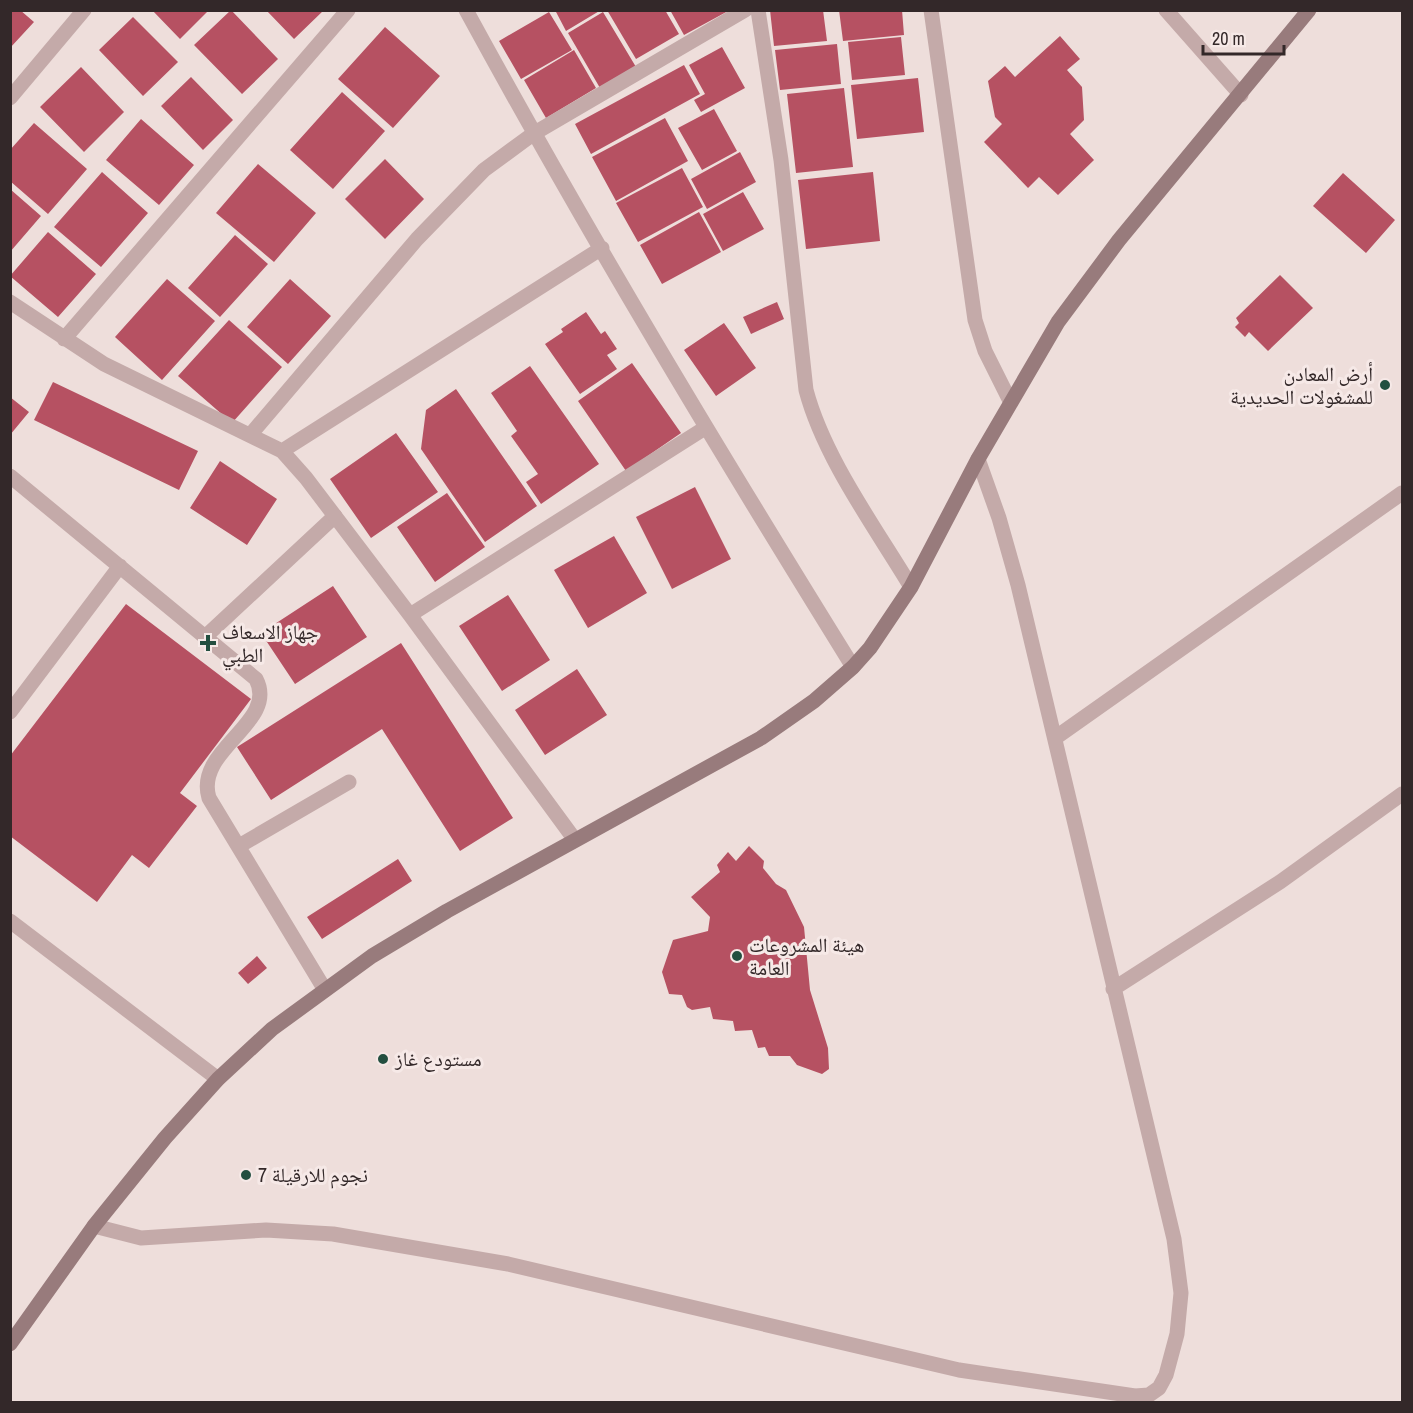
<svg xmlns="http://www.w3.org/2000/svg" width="1413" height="1413" font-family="'Archivo Narrow','Noto Naskh Arabic',sans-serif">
<rect width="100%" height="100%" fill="#eededb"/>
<!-- building -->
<path fill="#b65162" d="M10 10H20L34 22 10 48Z
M152 10H209L180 39Z
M231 10 278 59 242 94 194 45Z
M266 10H324L294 39Z
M555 10H601L566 31Z
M607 10H665L679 34 636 59Z
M670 10H730L684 35Z
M770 10H823L827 41 774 46Z
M839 10H902L904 35 843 41Z
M549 12 572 50 521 79 499 41Z
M603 12 636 67 600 88 568 33Z
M133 17 178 62 143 96 99 50Z
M385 27 440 76 393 128 338 79Z
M1060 36 1080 59 1067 70 1082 87 1084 120 1070 134 1094 160 1058 195 1039 177 1028 188 984 142 1002 124 995 117 988 81 1005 66 1015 77Z
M901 37 905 75 852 80 848 42Z
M837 44 841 84 780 90 775 50Z
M722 47 745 88 701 112 694 100 705 94 689 65Z
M574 50 596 88 546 118 524 80Z
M684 65 700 94 591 154 575 124Z
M81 67 124 112 84 152 40 107Z
M191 77 233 120 203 150 161 106Z
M918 78 924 132 857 139 851 85Z
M844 88 853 167 796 173 787 94Z
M342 92 385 131 333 189 290 150Z
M714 109 737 151 702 170 678 128Z
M665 118 688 161 616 201 592 157Z
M141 119 194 165 159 205 106 160Z
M34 123 87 169 48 214 10 181V150Z
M740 152 756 182 707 209 691 179Z
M385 159 424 199 385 239 345 199Z
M258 164 316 213 274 262 216 213Z
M682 168 703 207 638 242 616 203Z
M102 172 148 213 101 267 54 227Z
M873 172 880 241 806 249 798 180Z
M1343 173 1395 220 1366 253 1313 206Z
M10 189 41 216 10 252Z
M743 192 764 229 723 251 703 214Z
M699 212 721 252 662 284 640 245Z
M48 232 96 274 58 317 10 276Z
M235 235 268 264 220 317 188 288Z
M1280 275 1313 308 1268 351 1249 332 1245 337 1235 327 1239 323 1236 318Z
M167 279 215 321 162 380 115 337Z
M290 279 331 316 288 364 247 327Z
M777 302 784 319 751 334 743 317Z
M586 312 601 334 605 331 617 349 607 355 617 369 580 394 545 344 563 332 561 329Z
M229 320 282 367 232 423 178 376Z
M724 323 756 368 716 396 684 350Z
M632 363 681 433 626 471 578 401Z
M530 366 599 464 541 504 526 482 538 474 511 436 517 431 491 393Z
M53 382 198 451 179 490 34 420Z
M456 389 537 506 485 542 421 449 426 410Z
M10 397 29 412 10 435Z
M396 433 438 492 371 538 330 479Z
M220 461 277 499 247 545 190 508Z
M695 487 731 559 672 589 636 517Z
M447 493 485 547 435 582 397 527Z
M614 536 647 593 588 628 554 570Z
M333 586 367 637 295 684 261 633Z
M508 595 550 660 502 691 459 626Z
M126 604 251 699 180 793 197 806 149 868 132 855 97 902 10 836V756Z
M401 643 513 818 460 851 382 729 271 800 237 747Z
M577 669 607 715 545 755 515 710Z
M749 846 764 861 763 868 776 884 786 890 804 927 810 990 828 1048 829 1069 822 1074 797 1065 790 1056H769L765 1047 758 1048 752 1030 735 1031 733 1021 713 1019 710 1007 692 1010 687 1007 682 995 669 994 662 972 673 940 708 931 710 917 691 897 720 872 717 865 728 852 736 861Z
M398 859 412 881 322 939 307 917Z
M257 956 267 968 248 984 238 973Z"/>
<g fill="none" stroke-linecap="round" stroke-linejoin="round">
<!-- lane -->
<path stroke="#c4aaa9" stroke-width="15" d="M1166 10 1241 95
M10 476 256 679C279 723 194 749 209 798L325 990
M205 637 335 516
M10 712 120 566
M239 846 349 782"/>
<!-- street -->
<path stroke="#c4aaa9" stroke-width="15" d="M466 10C588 234 719 451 853 667
M758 10 781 160 806 390C824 458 875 527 911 587
M931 10 975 320 985 351 1010 401
M10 98 84 10
M10 302 104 364 282 451 306 478 410 615 575 840
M64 339 348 10
M251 434 417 239 484 170 533 134 745 10
M282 451 602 248
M410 615 705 428
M1055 738 1402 493
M10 921 218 1079
M1113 989 1280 882 1402 794
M94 1226 141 1238 266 1230 333 1234 508 1264 959 1370 1135 1396 1149 1395 1159 1388 1166 1375 1177 1334 1181 1293 1174 1239 1018 585 999 518 978 459"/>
<!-- secondary -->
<path stroke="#987b7c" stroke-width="15" d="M10 1344 94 1226 165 1138 218 1079 272 1029 372 956 447 911 761 738 814 701 853 667 870 648 911 587 978 459 1058 322 1119 240 1309 10"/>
</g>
<!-- markers -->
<g fill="#234f40" stroke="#f6e9e7" stroke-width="2">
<circle cx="1385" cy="385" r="6"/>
<path d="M205 634h6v6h6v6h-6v6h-6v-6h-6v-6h6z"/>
<circle cx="737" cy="956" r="6"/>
<circle cx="383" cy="1059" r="6"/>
<circle cx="246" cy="1175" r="6"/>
</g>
<g text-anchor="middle" stroke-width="6" stroke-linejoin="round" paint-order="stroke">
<!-- poi labels -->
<g font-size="20" fill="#332829" stroke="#f6e9e7" text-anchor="start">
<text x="1373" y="381" text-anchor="end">أرض المعادن<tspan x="1373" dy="23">للمشغولات الحديدية</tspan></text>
<text x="222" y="639">جهاز الاسعاف<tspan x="222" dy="23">الطبي</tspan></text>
<text x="749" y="952">هيئة المشروعات<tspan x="749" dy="23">العامة</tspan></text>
<text x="395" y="1066">مستودع غاز</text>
<text x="258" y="1182">7 نجوم للارقيلة</text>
</g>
</g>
<!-- border -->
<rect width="1413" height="1413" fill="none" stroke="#332829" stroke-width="24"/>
<!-- scale -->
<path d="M1203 45v9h81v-9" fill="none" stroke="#332829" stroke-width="3"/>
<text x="1212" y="45" font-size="18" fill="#332829" stroke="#f6e9e7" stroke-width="4.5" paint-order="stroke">20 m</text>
</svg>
